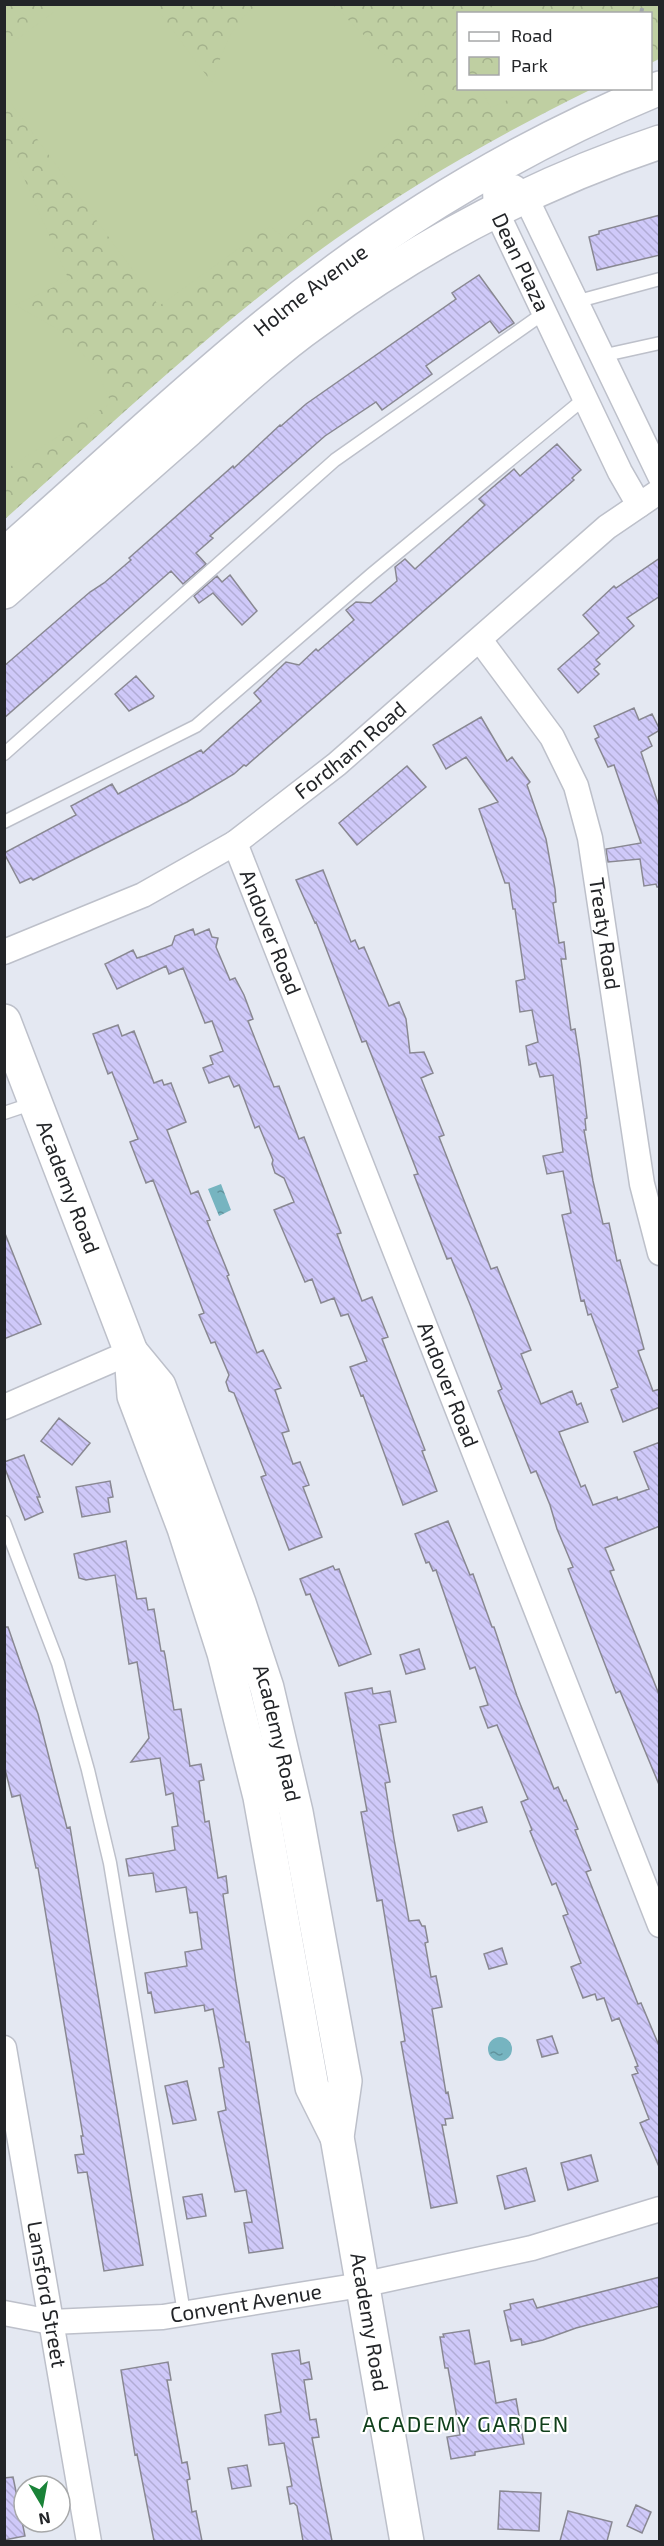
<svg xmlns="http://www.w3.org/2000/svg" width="664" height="2546" font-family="'Exo 2',sans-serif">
<defs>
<pattern id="park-crowns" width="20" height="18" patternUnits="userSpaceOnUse" patternTransform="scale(1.5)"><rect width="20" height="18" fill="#bfcfa2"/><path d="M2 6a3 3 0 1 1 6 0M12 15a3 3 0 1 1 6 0" fill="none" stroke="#a4b28c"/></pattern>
<pattern id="water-ripples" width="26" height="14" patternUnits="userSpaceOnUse" patternTransform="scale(1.5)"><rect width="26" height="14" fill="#76b4c0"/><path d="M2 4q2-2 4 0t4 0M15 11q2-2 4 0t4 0" fill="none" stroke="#60929c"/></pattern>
<pattern id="building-back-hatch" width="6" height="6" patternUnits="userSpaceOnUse" patternTransform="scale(1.5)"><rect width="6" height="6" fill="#cfc9f9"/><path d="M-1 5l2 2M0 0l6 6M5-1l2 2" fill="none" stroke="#b1acd5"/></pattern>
</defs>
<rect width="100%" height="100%" fill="#e4e8f2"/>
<!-- park -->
<path fill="url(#park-crowns)" d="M5 5H659V59L651 63 650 14H458V88L592 89C502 133 416 182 334 240 217 323 112 424 5 519Z"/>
<!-- garden -->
<path fill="#bfcfa2" d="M65 4 154 5 212 83C222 54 230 24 257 5H333L416 86 418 92 424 94 426 111H419L418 117 285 239 270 226 159 306 5 95V48Z
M498 4 529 5 534 13H480Z
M481 89H530L491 108Z
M15 158 69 280 15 305 61 331 96 368 111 403 5 470 4 163Z"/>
<!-- water -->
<path fill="url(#water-ripples)" d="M221 1184 231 1210 219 1216 208 1189Z
M488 2049a12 12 0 1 1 24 0a12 12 0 1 1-24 0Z"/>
<!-- building -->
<path fill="url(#building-back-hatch)" stroke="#898892" stroke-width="1.5" d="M660 215V255L597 270 589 237 599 234V231Z
M479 275 514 323 499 333 490 321 426 366 432 374 382 410 376 402 325 436 210 536 213 538 196 553 206 564 183 584 171 571 4 718V666L90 592 104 583 131 560 129 558 233 466 234 468 280 425 281 426 306 404 456 299 452 293Z
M557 444 581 470 572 478 574 480 246 766 244 765 234 774 187 802 33 880 31 878 20 883 4 853 76 815 71 806 112 784 118 794 201 750 203 753 261 701 254 693 286 662 299 665 316 649 318 651 354 620 346 610 356 602 371 603 397 581 395 567 405 559 415 569 485 505 479 499 514 469 520 476Z
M660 558V596L627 618 634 626 596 660 600 664 594 669 599 674 578 693 558 669 599 633 583 615 614 586 616 588Z
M230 575 257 611 242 625 213 593 199 603 194 596 217 576 222 582Z
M136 676 154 696 153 698 129 711 115 694Z
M634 708 639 720 652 714 660 730 648 737 652 746 641 752 660 809V887H657L656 884 644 886 640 859 608 862 606 849 641 843 614 765 608 767 595 739 599 737 594 726Z
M481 717 507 761 512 757 530 782 527 785 546 839 555 889 556 902 553 903 559 943 564 942 566 959H561L571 1030 575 1029 580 1061 587 1118 585 1119 586 1130H584L593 1181 603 1224 609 1223 617 1261 620 1260 644 1349 638 1351 653 1391 660 1389V1407L623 1422 611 1390 618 1387 591 1314 588 1315 584 1300 581 1301 562 1215 571 1213 563 1171 547 1174 543 1156 563 1152 553 1075 540 1077 536 1063 529 1065 526 1046 538 1042 532 1010 520 1012 516 981 525 979 515 909H513L509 883H505L479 809 498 802 466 757 446 769 433 745Z
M407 766 426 787 357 845 339 823Z
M323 870 351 942 355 940 359 949 364 947 389 1006 399 1002 406 1019 410 1053 424 1052 433 1073 421 1078 444 1135 439 1137 491 1269 497 1267 531 1350 521 1354 541 1404 572 1391 577 1405 581 1403 588 1422 559 1432 581 1487 585 1485 593 1505 617 1497 618 1500 649 1489 634 1452 660 1442V1526L605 1548 614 1570 610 1571 660 1697V1787L620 1691 616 1693 568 1569 573 1567 557 1529 550 1505 536 1471 531 1473 498 1391 502 1389 471 1307 451 1258 447 1259 414 1175 418 1174 366 1041 362 1042 316 922 315 923 296 880Z
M193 929 195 935 209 929 212 937 218 938 216 947 230 980 235 978 244 995 253 1019 248 1021 274 1087 279 1086 299 1139 304 1137 341 1233 337 1234 362 1301 372 1297 388 1337 382 1339 425 1450 422 1451 437 1491 403 1505 363 1395 361 1396 350 1367 367 1361 348 1314 341 1316 334 1298 321 1303 312 1279 305 1282 274 1210 294 1202 284 1178 275 1173 272 1164 273 1160 259 1126 255 1128 239 1085 234 1087 229 1076 209 1083 203 1068 213 1064 210 1056 223 1051 212 1021 205 1023 183 968 169 974 166 966 117 989 105 964 133 950 137 958 144 956 172 945 175 936Z
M118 1025 122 1036 134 1031 154 1083 162 1080 164 1085 171 1083 186 1122 167 1130 191 1194 198 1191 210 1220 207 1221 229 1275 227 1276 257 1353 263 1350 281 1388 275 1390 289 1431 282 1433 293 1464 300 1462 309 1485 303 1487 322 1537 289 1550 261 1477 266 1475 234 1393 229 1391 226 1382 229 1375 215 1342 211 1343 199 1315 204 1313 153 1180 146 1183 130 1142 138 1139 112 1072 108 1074 93 1034Z
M4 1231 41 1324 4 1339Z
M59 1418 90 1443 72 1465 41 1441Z
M24 1455 40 1497H37L43 1512 25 1520 4 1466V1462Z
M110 1481 113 1497 108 1498 110 1512 82 1517 76 1487Z
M448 1521 470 1575 473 1574 492 1627H494L517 1696 554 1789 558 1787 564 1801 566 1800 578 1829 575 1830 591 1870 586 1872 638 2004 641 2003 660 2048V2169L640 2123 649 2119 632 2075 638 2073 635 2067 638 2066 619 2018 612 2021 604 1998 597 2000 595 1994 583 1998 571 1967 581 1963 563 1916 568 1914 556 1883 552 1885 530 1831 532 1830 521 1802 528 1799 497 1725 488 1728 480 1707 488 1705 475 1667 470 1669 436 1570 433 1571 429 1562 426 1563 415 1534Z
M126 1541 137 1599 146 1598 148 1610 154 1609 161 1651H164L165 1655 174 1710 181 1709 190 1766 201 1764 204 1780 199 1781 205 1822 209 1821 218 1878 226 1876 228 1893 223 1894 236 1983 246 2042H249L283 2248 249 2253 244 2223 252 2222 246 2190 235 2192 218 2112 226 2110 219 2068 224 2067 213 2009 205 2011 204 2005 155 2013 151 1992 148 1993 145 1973 187 1966 185 1952 202 1949 197 1912 190 1913 186 1887 156 1892 153 1873 129 1876 126 1859 175 1850 172 1827 178 1826 173 1793 166 1795 160 1758 131 1762 149 1738 137 1662 129 1664 115 1575 86 1580 79 1578 74 1554Z
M333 1566 335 1570 339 1569 371 1654 339 1666 310 1594 306 1595 300 1579Z
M4 1627H8L38 1714 67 1828 70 1827 143 2265 104 2271 87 2172 78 2173 75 2155 84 2154 81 2136H83L38 1868H36L20 1795 12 1797 4 1765Z
M419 1649 425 1669 406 1674 400 1655Z
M372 1688 373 1694 390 1691 396 1722 379 1725 390 1782 385 1783 394 1839 409 1921 419 1920 422 1926H425L428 1942 425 1943 431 1977 436 1976 442 2007 432 2009 446 2093 448 2092 453 2118 445 2119 446 2125H442L457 2203 431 2208 401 2042 405 2041 382 1900 377 1901 361 1812 367 1811 345 1693Z
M482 1807 487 1822 458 1831 453 1815Z
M502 1948 507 1964 489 1969 484 1954Z
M552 2036 558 2053 542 2057 537 2040Z
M187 2081 196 2120 173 2124 165 2086Z
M591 2155 598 2181 568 2190 561 2163Z
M526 2168 535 2201 505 2209 497 2176Z
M202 2194 206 2216 187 2219 183 2197Z
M660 2277V2306L576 2328 543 2340 522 2345 521 2339 511 2341 504 2311 511 2309 510 2304 533 2299 537 2308Z
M469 2330 475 2364 489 2361 496 2403 516 2399 524 2444 475 2452V2455L451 2459 447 2437 460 2435 448 2368H445L440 2337H444L443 2334Z
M299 2350 301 2364 309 2362 312 2379 304 2380 310 2420 316 2419 319 2437 312 2438 332 2541H303L297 2506 294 2503 290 2504 287 2487 292 2486 284 2443 269 2445 265 2415 281 2412 272 2354Z
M168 2362 171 2380H167L173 2413 182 2463 187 2462 190 2479 187 2480 192 2512 196 2511 202 2541H154L137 2454 135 2455 121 2370Z
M247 2465 251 2486 232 2489 228 2468Z
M13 2477 25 2536 4 2540V2478Z
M500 2491 541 2493 539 2531 498 2529Z
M636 2505 651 2512 642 2533 627 2526Z
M568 2511 612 2522 607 2541H560Z"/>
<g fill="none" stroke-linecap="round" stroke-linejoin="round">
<!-- lane casing -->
<g stroke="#bdc0ca" stroke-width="15">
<path id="lane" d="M575 302 660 279
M601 356 660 343
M4 754 335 460 544 313
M4 822 196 726 372 574 585 398
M4 1113 34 1103
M4 1522 58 1663 88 1770 110 1863 184 2313"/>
</g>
<!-- street casing -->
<g stroke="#bdc0ca" stroke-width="27">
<g id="street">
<path id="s1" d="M494 169 496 211 620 472 639 505"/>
<path d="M514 187 525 196 660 476"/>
<path id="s2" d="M480 640 552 737 576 786 590 838 642 1184 660 1253"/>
<path id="s3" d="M235 843 660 1925"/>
<path id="s4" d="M4 952 143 895 235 843 337 764 607 527 660 491"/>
<path d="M4 1407 131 1352"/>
<path id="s5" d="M4 2048 89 2542"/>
<path id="s6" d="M4 2313 51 2322 163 2317 361 2285 532 2248 660 2209"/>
</g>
</g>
<!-- secondary casing -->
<g stroke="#bdc0ca" stroke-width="36">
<g id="secondary">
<path id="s7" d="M4 555C92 478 177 397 267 324 385 227 519 146 660 88"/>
<path d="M4 592C66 538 127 484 188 430 229 393 270 354 315 322 420 245 537 183 660 142"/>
<path id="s8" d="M4 1021 131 1352 134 1396 184 1528 224 1653 260 1797 312 2087 337 2137"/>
<path id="s9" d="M131 1352 159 1386 239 1603 267 1688 296 1812 345 2081 337 2137 407 2542"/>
</g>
</g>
<!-- path -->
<path stroke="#a1a5ac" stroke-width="4" stroke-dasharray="6 3" stroke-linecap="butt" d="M641 14 643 4"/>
<!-- lane -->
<use href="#lane" stroke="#fff" stroke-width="12"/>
<!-- street -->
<use href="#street" stroke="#fff" stroke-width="24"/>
<!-- secondary -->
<use href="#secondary" stroke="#fff" stroke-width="33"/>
</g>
<g text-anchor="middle" stroke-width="4.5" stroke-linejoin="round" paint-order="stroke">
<!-- street labels -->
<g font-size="21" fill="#232528" stroke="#fff">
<text dy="7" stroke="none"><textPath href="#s1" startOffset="99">Dean Plaza</textPath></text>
<text dy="7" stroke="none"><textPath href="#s7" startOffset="405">Holme Avenue</textPath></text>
<text dy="7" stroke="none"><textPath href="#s4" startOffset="404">Fordham Road</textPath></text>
<text dy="7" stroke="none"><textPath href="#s3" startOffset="96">Andover Road</textPath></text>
<text dy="7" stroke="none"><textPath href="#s2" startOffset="326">Treaty Road</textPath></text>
<text dy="7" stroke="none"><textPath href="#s8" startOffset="178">Academy Road</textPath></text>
<text dy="7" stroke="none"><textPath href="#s3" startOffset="582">Andover Road</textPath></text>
<text dy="7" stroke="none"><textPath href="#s9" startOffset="411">Academy Road</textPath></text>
<text dy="7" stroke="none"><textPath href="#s5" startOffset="250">Lansford Street</textPath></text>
<text dy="7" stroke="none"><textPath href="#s6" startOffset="244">Convent Avenue</textPath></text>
<text dy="7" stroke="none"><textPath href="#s9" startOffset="1010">Academy Road</textPath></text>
</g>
<!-- neighbourhood labels -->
<g font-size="22" letter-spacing="1.5" fill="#11401c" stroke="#fff">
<text x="466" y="2432">ACADEMY GARDEN</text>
</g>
</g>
<!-- border -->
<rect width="664" height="2546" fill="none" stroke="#232528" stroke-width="12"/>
<!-- legend -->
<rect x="457" y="12" width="195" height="78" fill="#ffffff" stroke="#a7a8a9" stroke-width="1.5"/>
<rect x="469" y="32" width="30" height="9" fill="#ffffff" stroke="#a7a8a9" stroke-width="1.5"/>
<text x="511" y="42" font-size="18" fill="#232528">Road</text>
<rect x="469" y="57" width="30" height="18" fill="url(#park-crowns)" stroke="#a7a8a9" stroke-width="1.5"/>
<text x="511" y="72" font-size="18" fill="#232528">Park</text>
<!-- north arrow -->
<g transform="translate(42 2504) rotate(170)"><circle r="28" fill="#ffffff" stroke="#a7a8a9" stroke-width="1.5"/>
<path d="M0-4.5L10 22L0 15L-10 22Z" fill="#1a8338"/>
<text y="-9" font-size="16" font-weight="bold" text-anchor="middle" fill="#232528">N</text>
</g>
</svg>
